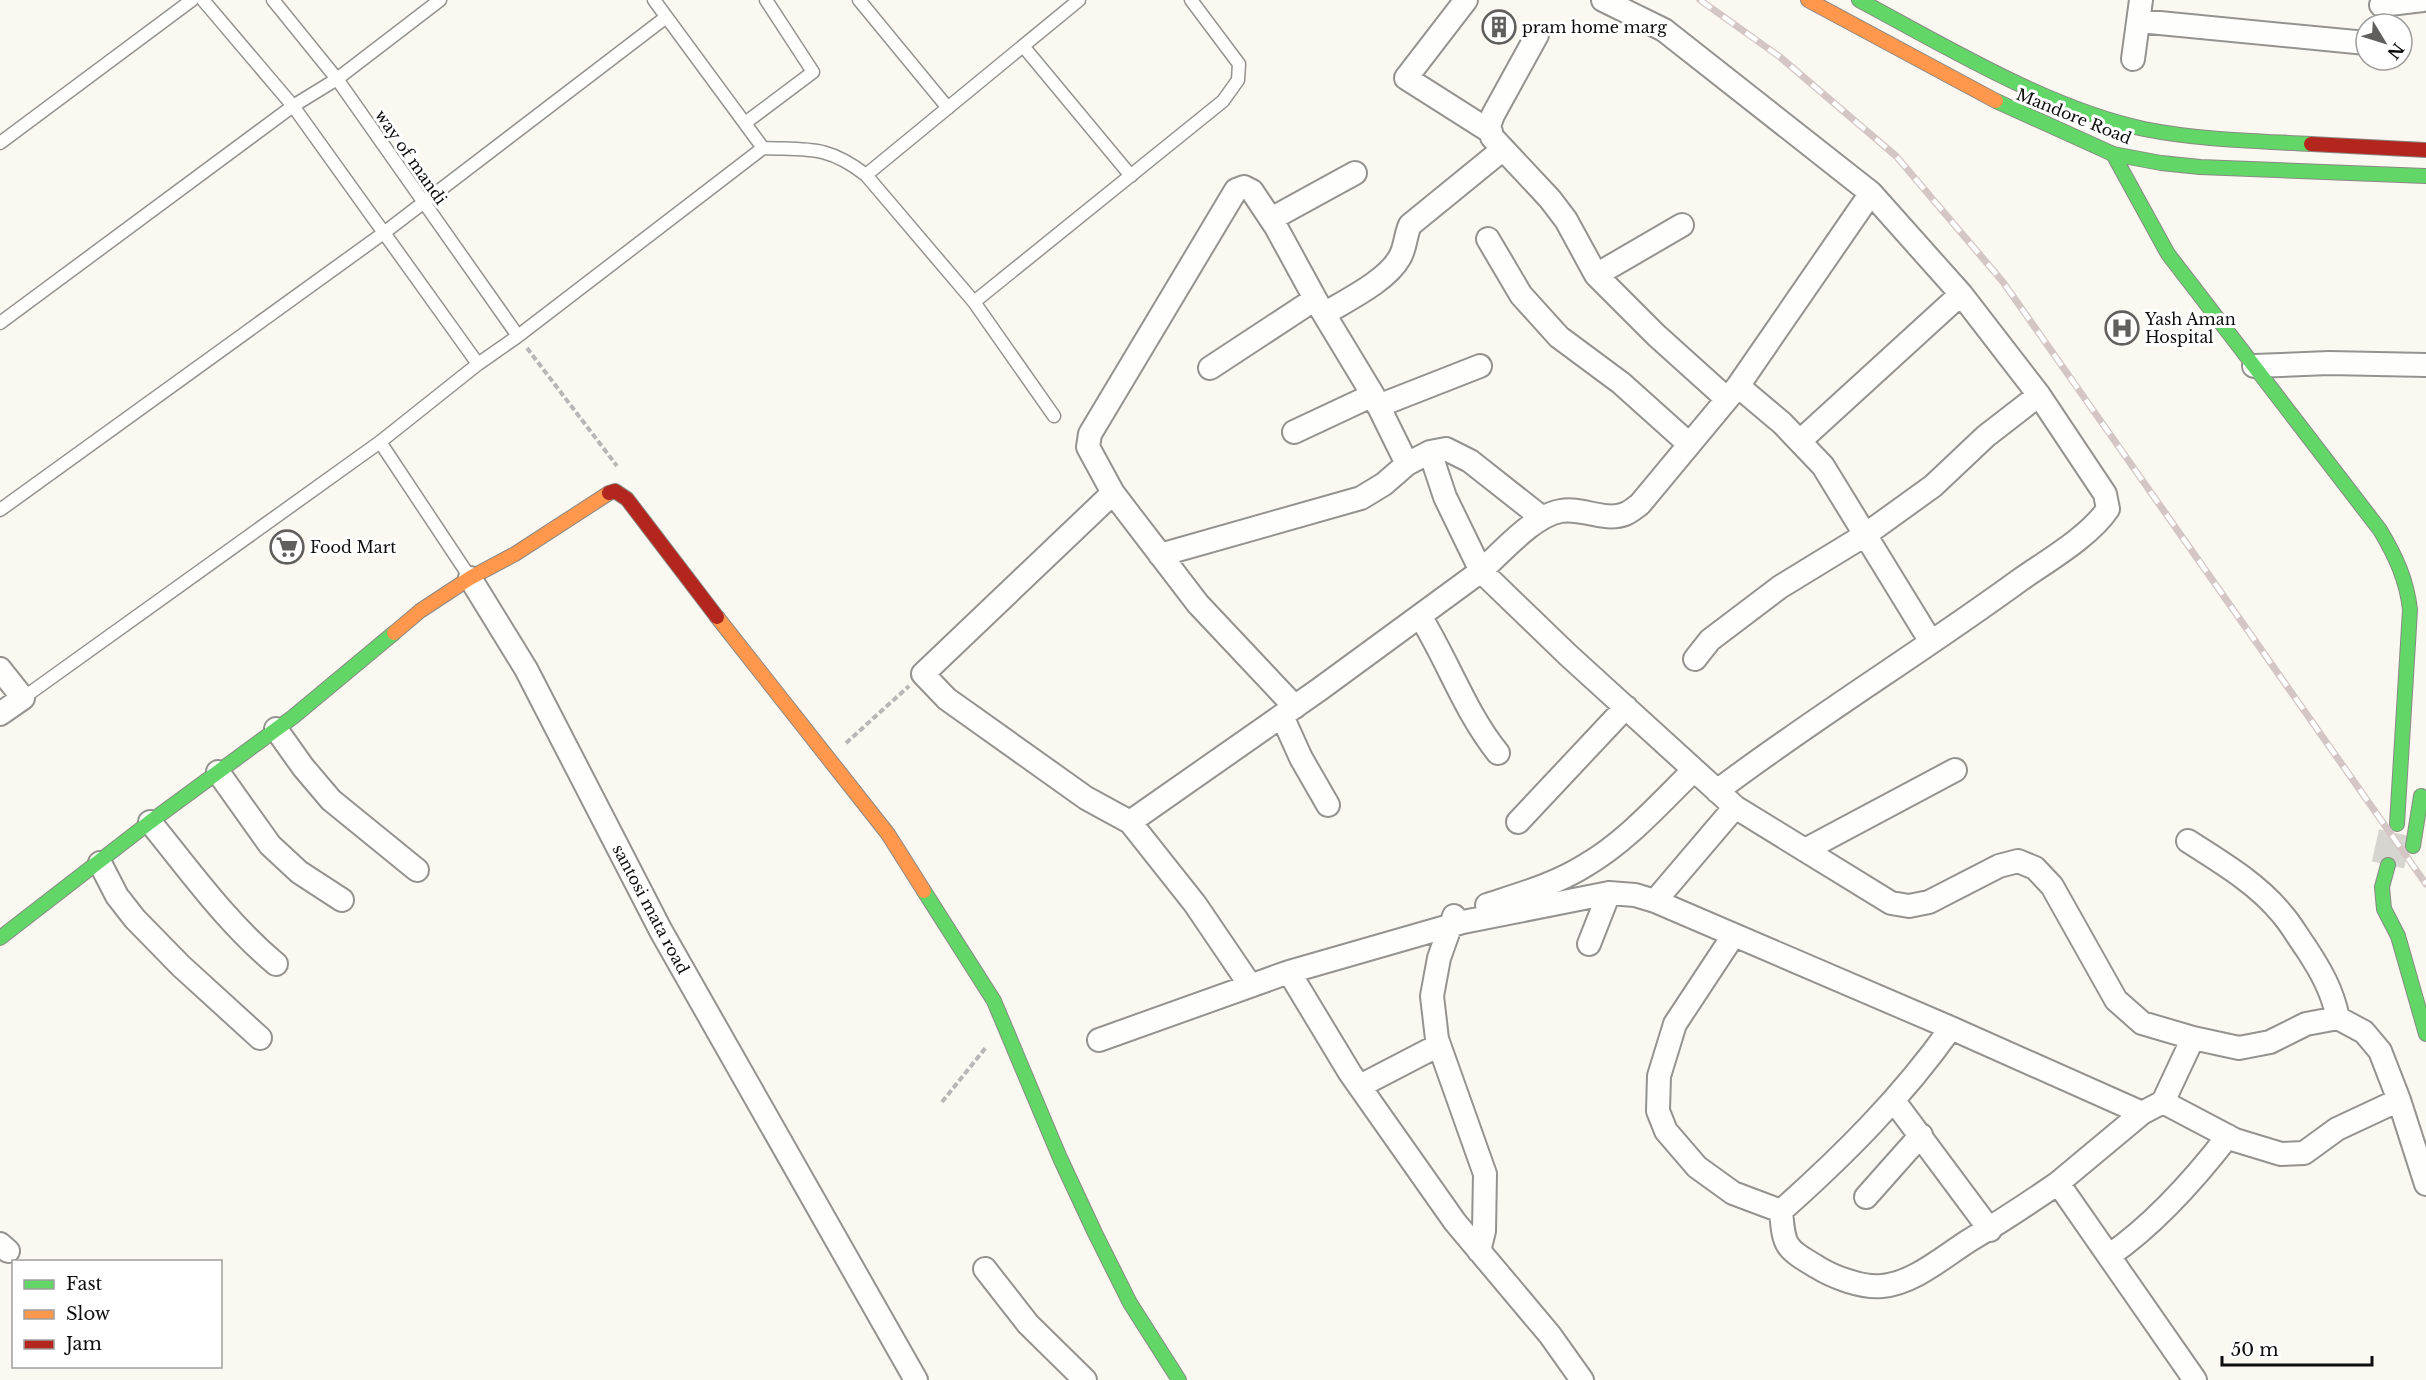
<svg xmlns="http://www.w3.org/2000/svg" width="2426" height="1380" font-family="'Libre Baskerville',serif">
<rect width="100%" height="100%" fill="#faf8f1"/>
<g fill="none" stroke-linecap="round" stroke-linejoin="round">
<!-- secondary-tunnel -->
<path stroke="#d6d5cf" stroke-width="33" stroke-dasharray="33 16" stroke-linecap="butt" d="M2388 865 2397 824"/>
<!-- lane casing -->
<g stroke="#949390" stroke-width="15">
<path id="lane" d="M203 0 293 106 478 364
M273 0 337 79 518 336
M859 0 948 108
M1023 46 1131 176
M745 123 813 72 766 0
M0 143 192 0
M763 148C809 150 827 145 866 175L974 302 1054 416
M866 175 1079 0
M974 302 1223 101 1238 80 1239 64 1191 0
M0 323 293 106 337 79 440 0
M380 442 469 576
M0 510 385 232 665 18
M23 698 380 442 478 364 518 336 763 148 654 0"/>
</g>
<!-- street casing -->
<g stroke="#949390" stroke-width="26">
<path id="street" d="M1466 0 1406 78 1491 132
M2381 5 2423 0
M2139 21 2366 43
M1537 35 1493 115 1489 126 1492 137 1550 199 1566 220 1596 275 1656 335 1727 399
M2133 59 2141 0
M1271 219 1355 173
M1488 239 1521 295 1559 337 1621 383 1689 444
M1596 275 1682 225
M1324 314C1347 300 1387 281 1400 257 1406 246 1405 236 1410 225L1502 150
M2254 366 2329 363 2426 365
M1210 368 1315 299
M1738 386 1782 423 1823 466 1931 642
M1378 406 1480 366
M1294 432 1373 395
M1800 441 1961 294
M1430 452 1445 497 1481 571C1502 552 1534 515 1561 511 1582 507 1604 522 1625 514 1630 512 1636 507 1640 504L1738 386 1871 193 1664 30 1603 0
M1113 493 1088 447 1090 434 1236 190 1244 187 1252 191 1276 227 1318 304 1373 395 1407 464
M1160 555 1361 498 1384 484 1407 464 1430 452 1446 449 1470 461 1541 517
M470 578 526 669 661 931 916 1380
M1420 616C1448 661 1465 712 1498 753
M1695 659 1710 640 1780 587 1865 535 1933 486 1986 436 2039 395
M0 669 23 698 0 714
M1282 716 1301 758 1328 805
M276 729 303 767 331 800 417 870
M218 772 270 845 299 872 342 900
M1717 791C1815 717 1920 653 2020 580 2047 561 2089 537 2108 509L2105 494 2039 395 1961 294 1871 193
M150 822C191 872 226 922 276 964
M1130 822 1086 798 947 699 923 674 1113 493 1198 604 1295 707
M1518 822 1626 707
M2188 841C2221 862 2258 884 2282 914 2291 924 2298 937 2306 948 2321 971 2332 990 2338 1018
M1805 850 1955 770
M100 863 117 896 135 919 181 966 260 1038
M1655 901 1735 807
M1487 905C1521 894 1556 884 1586 865 1627 841 1660 803 1694 770
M1454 916 1439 958 1432 996 1437 1039 1485 1174 1484 1231 1479 1251
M1733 936 1675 1024 1659 1076 1658 1111 1666 1131 1697 1167 1733 1193 1781 1211
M1589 944 1609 893
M1289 972 1350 1073 1455 1222 1550 1335 1582 1380
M1250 985 1195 904 1130 822 1320 689 1481 571 1568 655 1735 807 1891 903 1909 906 1929 902 1999 866 2018 861 2035 868 2052 886 2116 1000 2142 1023 2193 1038 2163 1102 2142 1113
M1951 1028C1902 1097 1844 1155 1781 1211 1784 1247 1785 1248 1817 1267 1833 1277 1862 1288 1882 1286 1914 1283 1943 1257 1970 1240 2000 1222 2029 1203 2058 1183
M2193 1038 2239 1048 2270 1042 2306 1024 2338 1018 2364 1032 2380 1051 2399 1100 2426 1184
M1099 1040 1289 972 1463 922 1609 893 1635 895 1655 901 1951 1028 2142 1113 2058 1183 2195 1380
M1360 1086 1439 1045
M1894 1101 1990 1230
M2163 1102 2235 1140 2281 1154 2304 1153 2337 1129 2399 1100
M1866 1197 1921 1135
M0 1244 8 1251
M2110 1255C2156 1223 2194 1180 2228 1136
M985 1269 1028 1324 1085 1380"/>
</g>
<!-- fast casing -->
<g stroke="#8a8986" stroke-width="16">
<path id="fast" d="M1859 0C1945 46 2049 109 2144 129 2199 140 2256 141 2311 144
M1996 101 2113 154 2161 163 2200 167 2426 176
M2113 154 2168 254 2380 530C2395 555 2407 580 2410 610L2397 824
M2413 846 2421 796
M2388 865 2382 887 2384 909 2398 936 2426 1034
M924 891 994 1001 1060 1158 1095 1233 1130 1303 1179 1380
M0 938 150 822 293 717 394 633"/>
</g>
<!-- slow casing -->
<g stroke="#8a8986" stroke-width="16">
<path id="slow" d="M1808 0 1996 101
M717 617 888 834 924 891
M394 633 420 611 470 578 515 554 609 493"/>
</g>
<!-- jam casing -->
<g stroke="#8a8986" stroke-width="16">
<path id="jam" d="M2311 144 2426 150
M609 493 615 491 627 499 717 617"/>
</g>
<!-- path -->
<path stroke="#b8b7b6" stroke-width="4" stroke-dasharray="6 3" stroke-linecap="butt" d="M527 348 617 466
M846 743 909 686
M942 1102 987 1046"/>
<!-- lane -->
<use href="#lane" stroke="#fefefd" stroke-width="12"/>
<!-- street -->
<use href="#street" stroke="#fefefd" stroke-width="22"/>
<!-- fast -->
<use href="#fast" stroke="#63d668" stroke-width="14"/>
<!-- slow -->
<use href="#slow" stroke="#ff974d" stroke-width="14"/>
<!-- jam -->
<use href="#jam" stroke="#b3261e" stroke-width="14"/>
<!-- rail casing -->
<g stroke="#d5c6c6" stroke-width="7">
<path id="rail" d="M1700 0 1780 57 1896 156 2003 282 2426 884"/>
</g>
<!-- rail -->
<use href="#rail" stroke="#fff" stroke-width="4.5" stroke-dasharray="14" stroke-linecap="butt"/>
</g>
<!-- icons -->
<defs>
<g id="building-ring" transform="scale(1.725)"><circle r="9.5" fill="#fff" stroke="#605f5d" stroke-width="1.5"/><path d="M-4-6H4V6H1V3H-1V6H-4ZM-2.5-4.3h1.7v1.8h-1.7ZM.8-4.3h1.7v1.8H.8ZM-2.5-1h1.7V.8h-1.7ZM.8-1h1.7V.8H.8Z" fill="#605f5d"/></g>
<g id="hospital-ring" transform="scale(1.725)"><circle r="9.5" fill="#fff" stroke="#605f5d" stroke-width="1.5"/><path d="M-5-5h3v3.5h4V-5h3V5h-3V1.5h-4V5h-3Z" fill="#605f5d"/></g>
<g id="supermarket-ring" transform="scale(1.725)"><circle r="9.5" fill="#fff" stroke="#605f5d" stroke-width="1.5"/><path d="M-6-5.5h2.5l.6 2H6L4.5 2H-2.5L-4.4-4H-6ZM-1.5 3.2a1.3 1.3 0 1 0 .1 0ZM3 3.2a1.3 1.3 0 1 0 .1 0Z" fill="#605f5d"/></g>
</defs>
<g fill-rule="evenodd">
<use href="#building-ring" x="1499" y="27"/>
<use href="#hospital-ring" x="2122" y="328"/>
<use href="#supermarket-ring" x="287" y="547"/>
</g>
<g text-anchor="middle" stroke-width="6" stroke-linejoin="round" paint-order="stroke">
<!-- poi labels -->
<g font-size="16" fill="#0d0d0d" stroke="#fff" text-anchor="start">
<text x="1522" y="33">pram home marg</text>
<text x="2145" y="325">Yash Aman<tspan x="2145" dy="18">Hospital</tspan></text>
<text x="310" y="553">Food Mart</text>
</g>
<!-- street labels -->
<g font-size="16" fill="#0d0d0d" stroke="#fff">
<text transform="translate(2074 116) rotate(22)" y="6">Mandore Road</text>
<text transform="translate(411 157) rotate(55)" y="6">way of mandi</text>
<text transform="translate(651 909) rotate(62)" y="6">santosi mata road</text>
</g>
</g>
<!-- legend -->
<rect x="12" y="1260" width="210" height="108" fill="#ffffff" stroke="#9e9e9e" stroke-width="1.5"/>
<rect x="24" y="1280" width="30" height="9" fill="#63d668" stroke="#9e9e9e" stroke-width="1.5"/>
<text x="66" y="1290" font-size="18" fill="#0d0d0d">Fast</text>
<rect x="24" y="1310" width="30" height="9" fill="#ff974d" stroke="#9e9e9e" stroke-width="1.5"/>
<text x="66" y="1320" font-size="18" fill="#0d0d0d">Slow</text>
<rect x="24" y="1340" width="30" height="9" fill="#b3261e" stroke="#9e9e9e" stroke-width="1.5"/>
<text x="66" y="1350" font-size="18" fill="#0d0d0d">Jam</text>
<!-- north arrow -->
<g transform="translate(2384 42) rotate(128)"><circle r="28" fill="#ffffff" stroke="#9e9e9e" stroke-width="1.5"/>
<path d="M0-4.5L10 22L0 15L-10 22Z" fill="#605f5d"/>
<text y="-9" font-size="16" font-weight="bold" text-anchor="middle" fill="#0d0d0d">N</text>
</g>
<!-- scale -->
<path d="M2222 1356v9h150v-9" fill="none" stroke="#0d0d0d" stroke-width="3"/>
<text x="2231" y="1356" font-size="18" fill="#0d0d0d" stroke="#ffffff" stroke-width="4.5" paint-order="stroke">50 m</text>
</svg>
